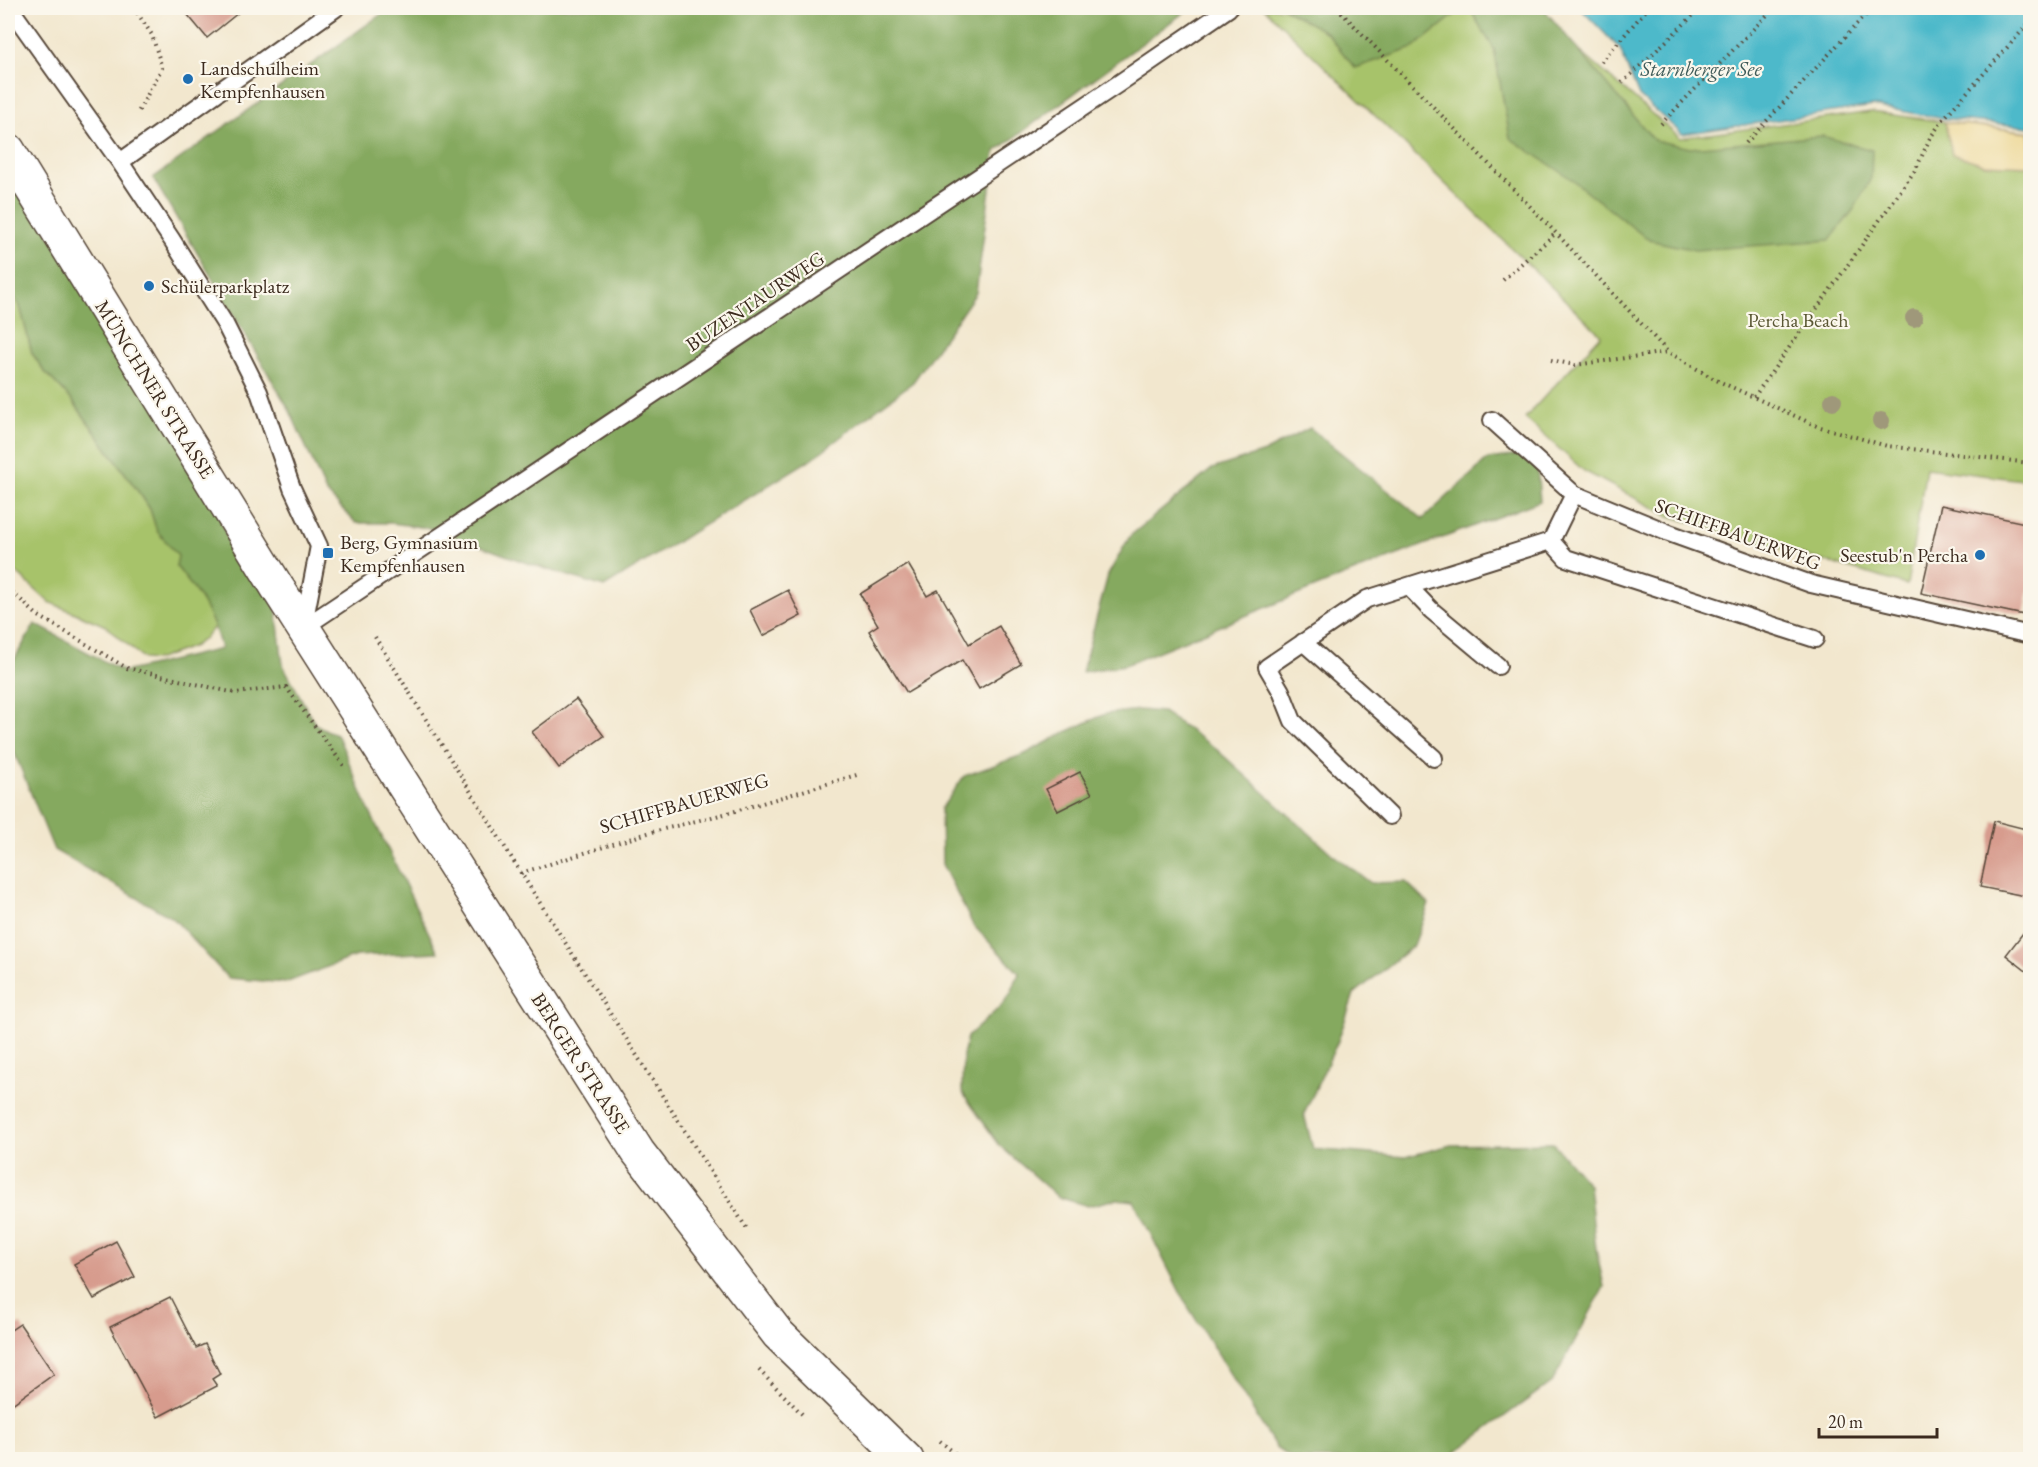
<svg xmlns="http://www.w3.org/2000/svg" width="2038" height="1467" font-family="'EB Garamond',serif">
<rect width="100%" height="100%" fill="#fbf7ec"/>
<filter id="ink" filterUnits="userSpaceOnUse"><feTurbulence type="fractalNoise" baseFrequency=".0167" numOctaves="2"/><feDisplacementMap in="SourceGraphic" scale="12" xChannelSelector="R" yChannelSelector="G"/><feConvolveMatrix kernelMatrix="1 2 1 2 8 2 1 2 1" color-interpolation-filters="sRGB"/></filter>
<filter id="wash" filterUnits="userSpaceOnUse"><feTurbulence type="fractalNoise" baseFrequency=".008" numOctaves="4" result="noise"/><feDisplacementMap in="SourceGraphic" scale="24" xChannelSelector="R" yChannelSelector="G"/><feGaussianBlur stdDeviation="1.35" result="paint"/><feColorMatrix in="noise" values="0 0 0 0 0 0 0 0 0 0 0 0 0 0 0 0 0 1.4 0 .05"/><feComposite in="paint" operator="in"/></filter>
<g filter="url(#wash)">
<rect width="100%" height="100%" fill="#f2e7ce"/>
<!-- green -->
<path fill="#a7c36a" stroke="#717644" stroke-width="1.5" d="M1264 8H1530L1680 138 1871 112 1945 122 1952 154 1984 164 2030 166V481L1926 468 1907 585 1669 516 1584 471 1525 418 1601 335Z
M8 289 20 306 32 353 44 371 72 400 143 498 150 509 157 531 179 556 176 566C191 585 207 603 215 626L206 637 194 646 156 660 144 659 106 626 49 602 8 565Z"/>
<!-- forest -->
<path fill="#85a95e" stroke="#606a3e" stroke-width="1.5" d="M390 8H1190L995 152 976 293 913 382 813 458 604 587 524 562 435 529 392 523H356L326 492 289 409 153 178Z
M1283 8H1463L1413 48 1355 68 1327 33Z
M1469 8H1543L1654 140 1690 148 1822 136 1872 150 1871 178 1854 209 1830 240 1695 250 1649 240 1567 176 1510 138 1494 49Z
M8 169 212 494 231 549 275 599 283 665 315 724 338 736 367 806 438 952 356 956 285 983 228 978 174 919 54 850 8 737V670L35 624 124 672 221 649C212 612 199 595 176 566L178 556 157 531 150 509 143 498 72 400 44 371 32 353 20 306 8 289Z
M1310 428 1423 519 1488 459 1521 455 1537 466 1540 501 1363 568 1125 665 1082 672 1108 575 1130 536 1212 469 1264 452Z
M1139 710 1163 712 1215 748 1332 854 1371 883 1406 882 1429 904 1414 945 1354 994 1338 1041 1304 1114 1313 1149 1405 1157 1451 1145 1553 1143 1589 1185 1596 1249 1604 1287 1553 1381 1446 1459H1294L1277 1449 1185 1302 1134 1201 1117 1199 1088 1206 1058 1197 1000 1146 964 1095 962 1091 963 1055 967 1037 1000 1007 1011 993 1019 973 973 925 942 864 941 809 964 776 1025 754 1066 732 1105 714Z"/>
<!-- sand -->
<path fill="#eeda9e" stroke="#94825e" stroke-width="1.5" d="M1945 122 2030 132V166L1984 164 1952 154Z"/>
<!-- water -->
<path fill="#4db9ca" stroke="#447274" stroke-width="1.5" d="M1580 8H2030V127L1939 118 1873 106 1682 134 1639 96 1620 49Z"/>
<g id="blocks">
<!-- building -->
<path fill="#d79b8d" d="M182 8H244L207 38Z
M1941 505 2030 524V585L2024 615 1921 593Z
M908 564 927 596 938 590 969 644 999 626 1021 664 979 689 962 660 907 693 869 631 878 625 860 594Z
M788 590 801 616 763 636 750 610Z
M576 699 604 736 559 768 532 732Z
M1080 772 1092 794 1058 811 1046 789Z
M1994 821 2030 830V897L1980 887Z
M2030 924V974L2006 955Z
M116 1241 135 1277 94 1299 74 1264Z
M170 1297 196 1348 205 1344 220 1374 212 1379 217 1386 158 1417 110 1327Z
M20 1324 54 1374 8 1407V1332Z"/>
</g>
</g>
<g filter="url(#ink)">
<use href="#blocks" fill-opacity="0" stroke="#564638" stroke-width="1.5"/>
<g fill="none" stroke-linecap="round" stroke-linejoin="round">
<!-- lane casing -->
<g stroke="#564638" stroke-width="20">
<path id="lane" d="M10 8 120 162 172 240 225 324 259 392 292 488 319 546 304 624
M120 162 336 8
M1492 420 1574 494 1669 533 1811 584 2030 635
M1574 494 1551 541 1566 558 1815 639
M1408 586 1431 610 1498 666
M303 628 1118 84 1229 8
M1303 642 1434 758
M1390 816 1293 721 1281 691 1267 667 1367 599 1551 541"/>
</g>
<!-- secondary casing -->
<g stroke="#564638" stroke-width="36">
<path id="secondary" d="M8 150 277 587 638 1152 778 1334 907 1460"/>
</g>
<!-- path -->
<path stroke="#564638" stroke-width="4" stroke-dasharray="1.5 4.5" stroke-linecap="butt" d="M134 8 152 35 162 68 137 114
M1337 8 1556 233 1668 352 1716 380 1817 426 1887 446 2030 463
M1601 62 1648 8
M1622 83 1701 8
M1661 124 1774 8
M1746 143 1872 8
M1503 280 1556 233
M1551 360 1575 365 1668 352
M1754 397 1916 169 1930 138 1945 117 2030 22
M8 588 37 615 127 668 235 693 286 687 344 766
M375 637 521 873 747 1229
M521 873 648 833 732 812 860 774
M759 1370 802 1414
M940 1441 963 1460"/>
<!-- lane -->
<use href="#lane" stroke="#fff" stroke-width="16"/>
<!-- secondary -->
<use href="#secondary" stroke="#fff" stroke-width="33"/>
</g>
<!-- trees -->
<g fill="#9f987a">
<circle cx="1914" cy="318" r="9"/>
<circle cx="1833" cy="401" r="9"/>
<circle cx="1881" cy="421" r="9"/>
</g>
</g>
<!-- markers -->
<g fill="#1f6fb2" stroke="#fbf7ec" stroke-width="2">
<circle cx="188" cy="79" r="6"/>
<circle cx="149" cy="286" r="6"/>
<rect x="322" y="547" width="12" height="12" rx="3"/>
<circle cx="1980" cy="555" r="6"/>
</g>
<g text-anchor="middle" stroke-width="4.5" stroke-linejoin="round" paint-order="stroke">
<!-- poi labels -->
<g font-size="20" fill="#3b2a1e" stroke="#fbf7ec" text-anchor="start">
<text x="200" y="75">Landschulheim<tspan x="200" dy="23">Kempfenhausen</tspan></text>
<text x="161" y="293">Schülerparkplatz</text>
<text x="340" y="549">Berg, Gymnasium<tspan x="340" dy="23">Kempfenhausen</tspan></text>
<text x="1968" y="562" text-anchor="end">Seestub'n Percha</text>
</g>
<!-- street labels -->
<g font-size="20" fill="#3b2a1e" stroke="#fbf7ec">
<text transform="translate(755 301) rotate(-34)" y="7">BUZENTAURWEG</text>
<text transform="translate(155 389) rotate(58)" y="7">MÜNCHNER STRASSE</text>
<text transform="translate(1738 534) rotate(20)" y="7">SCHIFFBAUERWEG</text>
<text transform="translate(684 803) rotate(-16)" y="7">SCHIFFBAUERWEG</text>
<text transform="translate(581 1063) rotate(57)" y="7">BERGER STRASSE</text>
</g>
<!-- park labels -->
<g font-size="20" fill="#5b5835" stroke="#fbf7ec">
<text x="1798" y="327">Percha Beach</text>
</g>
<!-- water labels -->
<g font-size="21" font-style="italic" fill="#415c5a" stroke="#fbf7ec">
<text x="1701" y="76">Starnberger See</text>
</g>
</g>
<!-- margin -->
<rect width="2038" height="1467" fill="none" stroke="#fbf7ec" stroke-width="30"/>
<!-- scale -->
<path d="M1819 1428v9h118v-9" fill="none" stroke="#3b2a1e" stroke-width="3"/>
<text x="1828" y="1428" font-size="18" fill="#3b2a1e" stroke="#fbf7ec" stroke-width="4.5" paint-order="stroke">20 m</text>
</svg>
